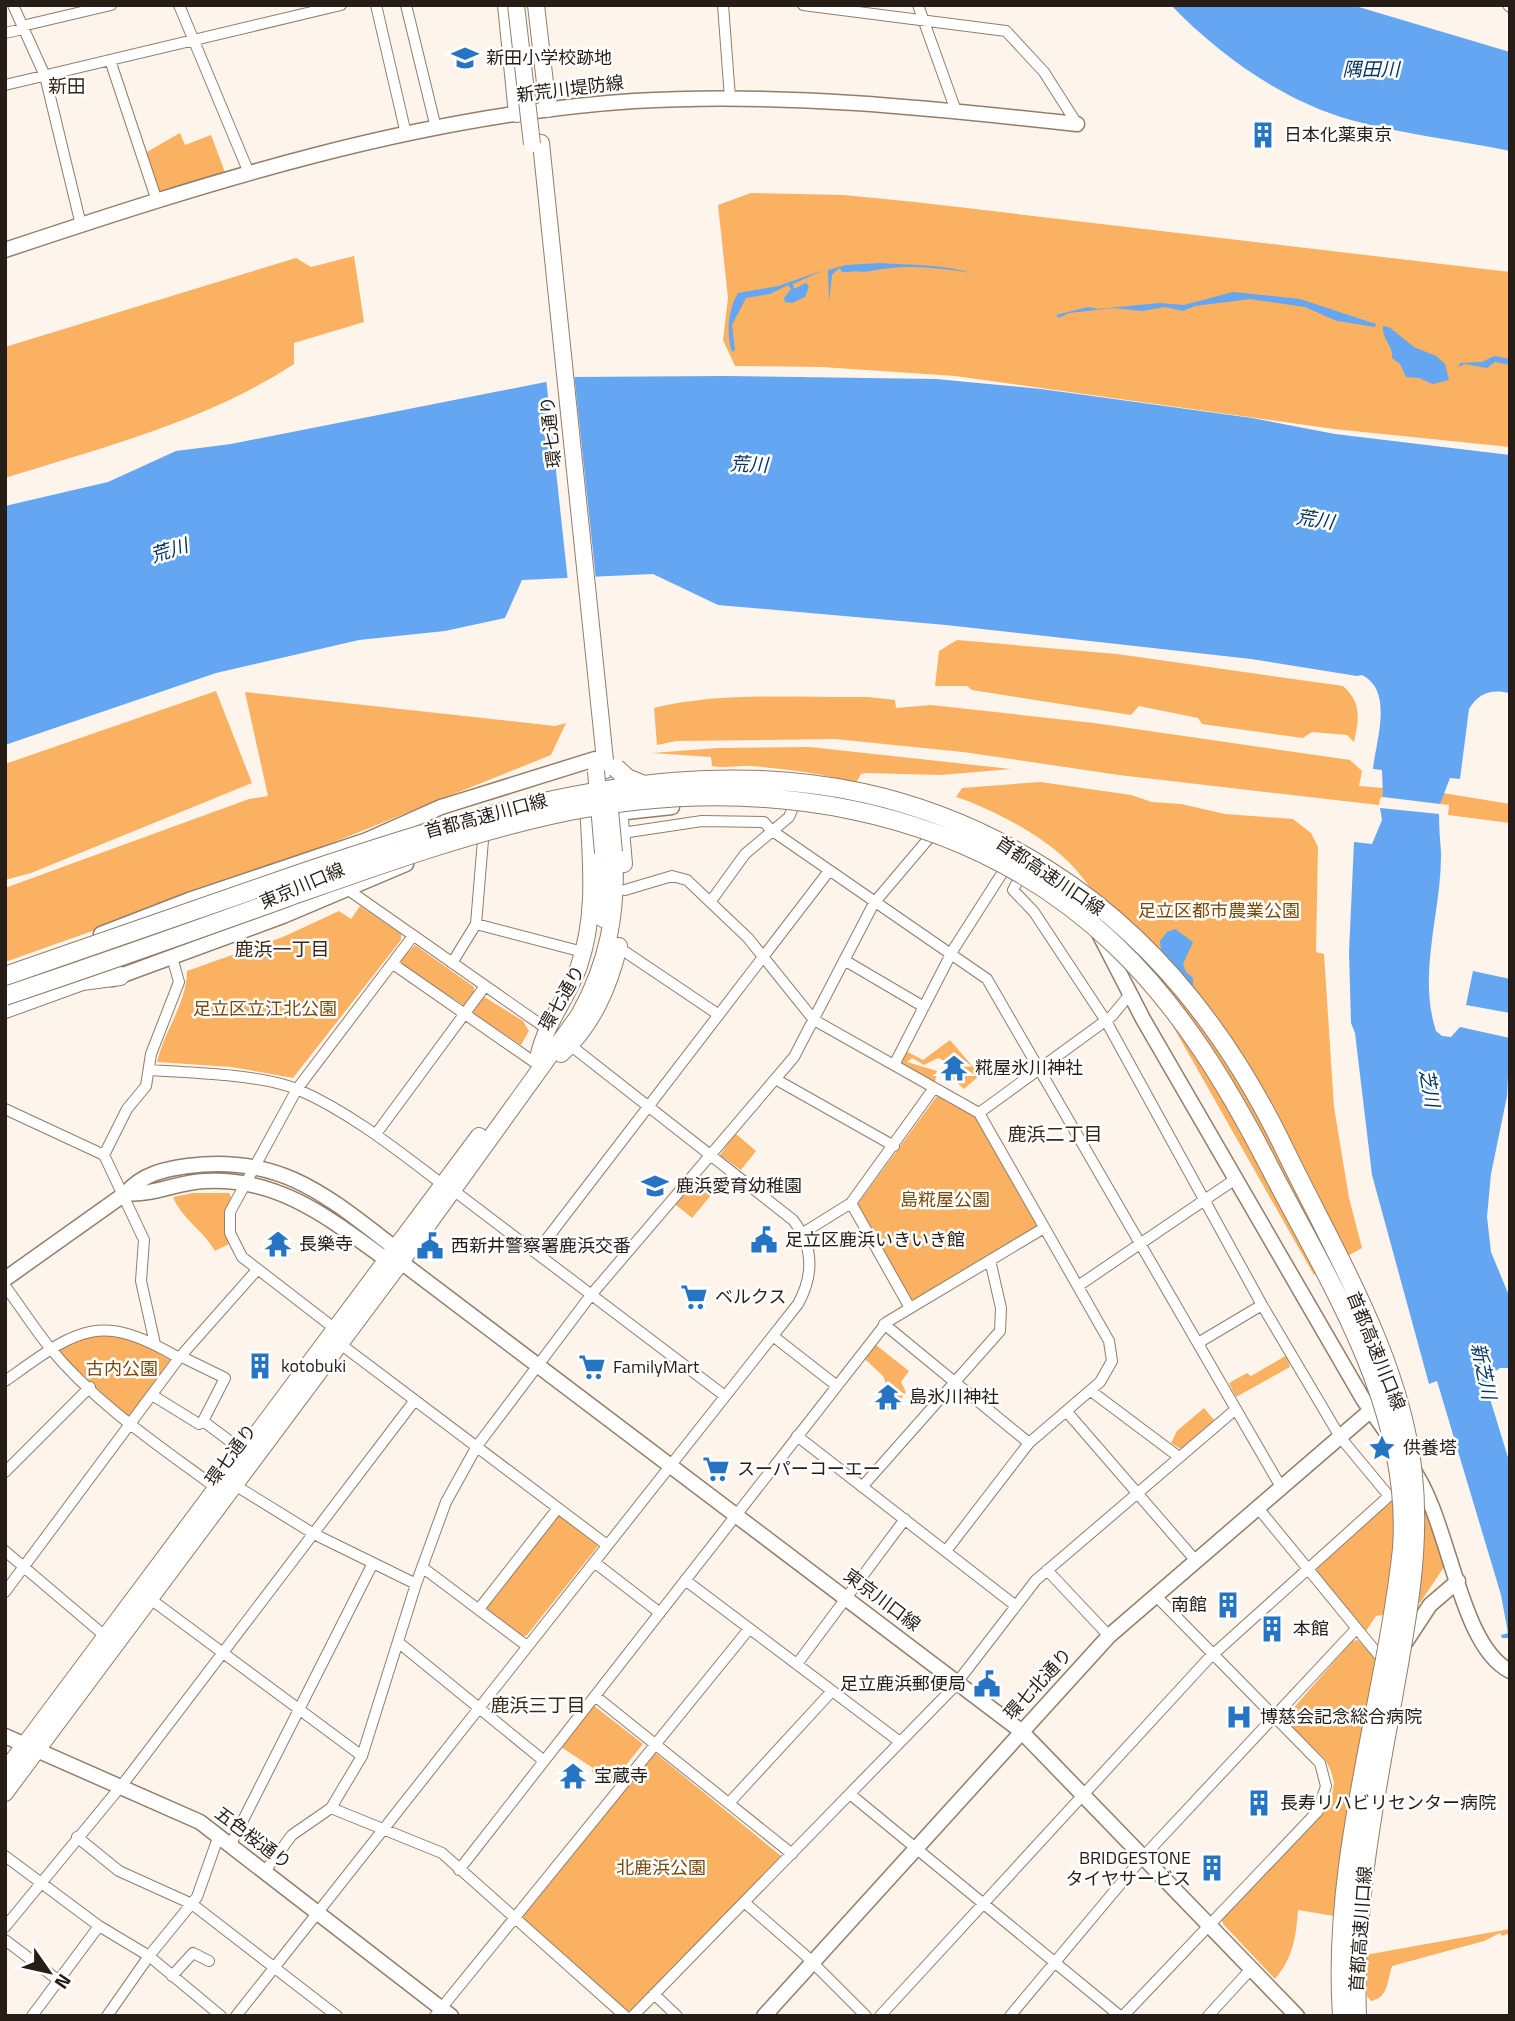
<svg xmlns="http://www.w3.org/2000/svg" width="1515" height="2021" font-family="'Titillium Web','Noto Sans JP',sans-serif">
<rect width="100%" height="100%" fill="#fdf4eb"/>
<!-- green -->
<path fill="#fab161" d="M180 133 185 145 211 135 226 175 161 195 145 153Z
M751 193 844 195 915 202 1510 272V447L1334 429 955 376 822 367 735 366 723 340 728 298 718 205Z
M354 256 364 322 294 343V364C207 421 104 447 5 478V347L296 258 311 267Z
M957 640 1117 654 1343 686C1362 703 1359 719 1354 742L1347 735 1312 732 1303 738 1202 724 1198 718 1139 706 1131 715 972 690 967 686H935L939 651Z
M216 691 252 783 31 873 5 880V764Z
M245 692 555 726 566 723 551 755 267 869 5 962V888L249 799 268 796Z
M868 697 895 700 896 708 931 705 1094 723 1350 760 1362 771 1359 786 1383 788V797L1380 798 1379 805 1119 775 963 752 835 739 676 741 657 745 654 708C722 691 798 698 868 697Z
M810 747 1011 769 941 775 866 773 861 774 856 783C820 773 787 769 751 766 737 765 725 769 712 766L711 757 652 753 718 748Z
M1040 782 1131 795 1152 802 1181 804 1225 814 1293 819 1311 833 1318 847 1316 952 1324 954 1334 1107 1349 1198 1362 1248 1314 1275 1119 931C1102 906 1084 874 1060 854 1035 832 988 807 956 797L962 788Z
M1443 793 1510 804V823L1448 815 1449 805 1440 804Z
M360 906 401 934V940L293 1078 232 1067 157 1062C164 1032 187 1002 187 971L283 937 339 911 351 919Z
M415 945 474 987V993L465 1006 401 965V960Z
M483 996 523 1021 529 1031 521 1045 472 1013Z
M950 1040 980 1075 964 1089 950 1076 952 1064 938 1058 924 1065 912 1058 907 1062 937 1071 935 1082 901 1063 906 1051 923 1060Z
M937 1096 978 1119 1038 1222 1036 1227 915 1299 909 1300 857 1205Z
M735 1133 756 1151 741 1170 720 1155Z
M696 1181 712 1194 692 1218 675 1204Z
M193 1193H229L231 1197 224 1225 229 1244 215 1251C203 1230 182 1219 173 1197Z
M100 1334 134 1339 170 1360 131 1414 127 1416 58 1352 59 1348Z
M876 1345 909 1371 901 1382 906 1392 891 1412 877 1402 889 1391 883 1376 865 1359Z
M1287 1355 1290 1367 1236 1397 1229 1383 1247 1373 1251 1376Z
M1204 1408 1214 1420 1181 1449 1171 1443 1177 1431Z
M1418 1486 1444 1567 1420 1603 1399 1596 1383 1615 1376 1616 1366 1631 1317 1571V1567L1405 1487Z
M561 1515 598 1546 527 1635 522 1637 488 1612 487 1606 558 1516Z
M1358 1640 1382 1665 1340 1917 1298 1910C1296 1937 1293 1958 1275 1979L1223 1924 1222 1919 1313 1825 1331 1801 1334 1783 1331 1771 1325 1759 1284 1719 1352 1641Z
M593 1705 643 1744 614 1780 592 1772 593 1768 561 1747Z
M653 1751 781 1856 633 2010 627 2011 523 1918V1914Z
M1510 1929V1933L1502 1936 1500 1933 1484 1941 1392 1966C1387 1982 1388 1998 1371 2001L1367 1996 1365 1955Z"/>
<!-- water -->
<path fill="#64a6f1" d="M1171 5H1352L1510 52V151C1457 140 1402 134 1351 120 1283 101 1219 55 1171 5Z
M880 263C910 265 942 264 971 273 936 267 903 264 870 271 863 273 856 270 849 272H842L839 268 832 275 829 301 828 270 846 265Z
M824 270 793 284 794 289 806 283 809 287 805 297 792 303 785 302 784 298 791 289 788 285 770 294 746 298 732 325 735 350 732 352C726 333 728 310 738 293L778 286Z
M1233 292 1300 299 1376 324 1375 327 1337 321 1305 307 1250 299 1195 306 1183 311 1165 307 1142 311 1114 308 1069 313 1059 318 1056 315 1088 307 1098 309 1159 303 1184 305Z
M1383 326 1389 327 1414 347 1436 356 1445 364 1449 380 1433 384 1419 378 1406 377 1400 364 1392 358C1394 347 1381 338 1383 326Z
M1494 356 1510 359V365L1495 362 1487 368 1465 364 1458 367 1460 363 1482 362Z
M726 376 936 379 1041 389 1252 418 1335 434 1510 455V693C1492 689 1479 692 1469 709L1460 779 1450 778 1440 804 1383 797 1382 770 1373 769C1376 740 1394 691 1362 675L1357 676 1251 659 946 625 718 605 653 574 522 580 505 618 445 631 359 640 216 673 5 745V506L108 482 176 451 231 444 571 377Z
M1380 808 1439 814C1439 827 1440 840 1441 852 1442 911 1417 973 1436 1031L1442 1036 1451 1037 1460 1027 1510 1038 1507 1096 1491 1174 1487 1217 1491 1252 1510 1298V1368H1500L1493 1373 1487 1389 1510 1464V1638H1502L1501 1635 1508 1633 1501 1595 1437 1381 1429 1384 1372 1175 1355 1033 1351 1023 1349 952 1354 842 1372 844 1382 820Z
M1175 929 1193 942 1183 964 1186 972 1193 978V988L1161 952 1160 941 1167 932Z
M1473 971 1510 979V1013L1466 1005Z"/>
<!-- pier -->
<path fill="#fdf4eb" d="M574 373 596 580 568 582 546 378Z"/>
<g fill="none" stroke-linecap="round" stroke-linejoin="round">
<!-- street casing -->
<g stroke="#927e6a" stroke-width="12">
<path id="street" d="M13 5 45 76 81 225
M179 5 249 173
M376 5 406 134
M406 5 436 128
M723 5 730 98
M803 5 1006 31 1044 72 1077 124
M918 5 956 111
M1508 5 1510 7
M22 26 111 5
M5 33 23 29
M110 60 157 201
M5 85 341 5
M622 833 702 821 764 822 771 830 987 979 1281 1487
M347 889 547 1029
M625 890 672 876 687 880 748 938 814 1020 979 1113 1109 1341 1112 1361 1100 1382 1029 1443 946 1551
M711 901 745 854 789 817 794 805
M476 924 583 952
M618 947 719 1015
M844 960 924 1007
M452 963 476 924 483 840
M393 964 534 1062
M894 1065 953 950 1008 864
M150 1070C191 1073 262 1074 299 1090 351 1113 397 1150 442 1184
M777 1080 894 1146
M5 1109 104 1155
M979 1113 1112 1016 1130 994
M376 1134 485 986
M453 1190 725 1396
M803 1233 851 1203
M536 1253 829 871
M5 1286C20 1306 34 1328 50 1348 95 1403 158 1445 215 1487
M1078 1286 1237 1178
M910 1308 851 1203 934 1088
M884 1324 1029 1443
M334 1328 242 1257 230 1233V1212L297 1089 413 936
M773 1336 837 1386
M339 1343 607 1545
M1198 1343 1262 1305
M155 1344 141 1281 144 1240 104 1155 127 1109 146 1086 151 1054 179 982 172 957
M180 1356 225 1378 203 1421 243 1451
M5 1381C76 1331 97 1309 179 1358
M1091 1391 1179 1457
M152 1395 199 1424 203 1421
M1067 1412 1196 1561
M797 1436 1016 1606
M5 1472 90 1387
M233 1484 314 1534 416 1584
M862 1487 1000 1331 1001 1308 990 1260
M1258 1508 1386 1664
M5 1551 105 1636
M594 1562 660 1613
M422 1567 527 1646
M1047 1570 1109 1636
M685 1580 900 1742
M5 1592 179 1358 256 1271
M149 1598 362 1756
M479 1609 558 1508
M398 1642 544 1761
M797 1664 905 1519
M595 1696 792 1854
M850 1794 1120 2016
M729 1803 832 1691
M331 1808 442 1853 625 2016
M77 1837 119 1871 192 1904 337 2016
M231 1844 373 1563
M5 1856 99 1926 149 1956 221 2016
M459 1870 887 1322 1044 1228
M265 1871 292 1835 331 1808 362 1756 416 1584 446 1502 477 1446 591 1295 794 1057 874 903 935 831
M744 1902 805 1955 866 2016
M5 1927 126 1780 415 1400
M5 1940 58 1980
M172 1976 193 1953 209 1961
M654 1994 677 2016
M32 2016 99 1926
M107 2016 149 1956 197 1897 219 1835
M236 2016 798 1304C814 1275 814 1247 793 1220L570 1045
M435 2016 749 1629
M633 2016 952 1689 1036 1580 1236 1409
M880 2016 1208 1659 1389 1496 1340 1437 1262 1305 1106 1021 1034 912 1013 890 1020 877
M1010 2016 1143 1857 1356 1629
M1123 2016 1318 1811 1326 1786 1320 1763 1156 1596
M1208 2016 1251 1969"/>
</g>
<!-- secondary casing -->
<g stroke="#927e6a" stroke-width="17">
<path id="secondary" d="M5 250C209 182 418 115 634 101 781 92 931 108 1077 124
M608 814 672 807
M1066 887 1090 916 1143 1019 1363 1399 1389 1436
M101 934 189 900 367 840 441 807 595 759
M53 969 106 950
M112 979 283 916 406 864
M126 1193C153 1196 177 1182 205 1181 279 1177 330 1219 387 1260L395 1261
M5 1279 126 1193C142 1174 165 1169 188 1166 281 1154 327 1196 395 1248L401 1262 1021 1731 1297 2016
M1411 1467C1450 1518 1458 1645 1510 1671
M1403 1646 1430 1605 1458 1581
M5 1736 200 1822 451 2016
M764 2016 1109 1636 1370 1411"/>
</g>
<!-- primary casing -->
<g stroke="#927e6a" stroke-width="18">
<path id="primary" d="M506 5 517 114
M536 5 548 109
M541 143 606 770
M618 797 624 864
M603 919V853
M539 1054C546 1023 568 997 579 966 598 910 590 858 588 800
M561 1054C593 1025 609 987 619 946
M5 1771 479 1136
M5 1793 401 1262 579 1015C608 963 618 911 614 852"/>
</g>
<!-- highway casing -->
<g stroke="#927e6a" stroke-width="20">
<path id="highway" d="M5 1009 82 981 120 976"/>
</g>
<!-- street -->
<use href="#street" stroke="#fff" stroke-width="10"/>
<!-- secondary -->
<use href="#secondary" stroke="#fff" stroke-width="14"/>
<!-- primary -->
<use href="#primary" stroke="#fff" stroke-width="16"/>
<!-- highway -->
<use href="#highway" stroke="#fff" stroke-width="18"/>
<!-- primary-bridge casing -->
<g stroke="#927e6a" stroke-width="18" stroke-linecap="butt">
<path id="primary-bridge" d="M516 5 532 144
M596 771 603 853
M610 811 614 852"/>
</g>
<!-- highway-bridge casing -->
<g stroke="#927e6a" stroke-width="20" stroke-linecap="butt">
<path id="highway-bridge" d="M616 768 627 778 644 785
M5 976C102 942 199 909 296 875 550 789 803 714 1048 870 1154 937 1229 1035 1283 1146 1333 1250 1401 1358 1413 1475 1421 1551 1406 1624 1393 1698 1374 1803 1353 1909 1357 2016
M5 996C100 964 194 931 288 897 376 866 464 834 555 814 753 772 965 802 1115 945 1181 1008 1228 1086 1269 1166 1331 1286 1412 1409 1402 1549 1385 1704 1331 1858 1342 2016"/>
</g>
<!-- primary-bridge -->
<use href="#primary-bridge" stroke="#fff" stroke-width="16"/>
<!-- highway-bridge -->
<use href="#highway-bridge" stroke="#fff" stroke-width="18"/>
</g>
<!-- icons -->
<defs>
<g id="school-bare" transform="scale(2.1)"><path d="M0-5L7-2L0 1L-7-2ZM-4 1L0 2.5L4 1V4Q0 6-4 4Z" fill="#2674c4" stroke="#fff" stroke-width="2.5" paint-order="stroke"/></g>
<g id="building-bare" transform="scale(2.1)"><path d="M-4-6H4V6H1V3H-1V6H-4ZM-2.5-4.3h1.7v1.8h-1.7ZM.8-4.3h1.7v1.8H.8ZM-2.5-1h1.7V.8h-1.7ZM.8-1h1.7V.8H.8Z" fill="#2674c4" stroke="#fff" stroke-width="2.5" paint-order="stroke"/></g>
<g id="temple-bare" transform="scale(2.1)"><path d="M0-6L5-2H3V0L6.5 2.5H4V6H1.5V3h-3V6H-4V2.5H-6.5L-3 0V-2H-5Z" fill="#2674c4" stroke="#fff" stroke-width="2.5" paint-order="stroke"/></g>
<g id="civic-bare" transform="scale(2.1)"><path d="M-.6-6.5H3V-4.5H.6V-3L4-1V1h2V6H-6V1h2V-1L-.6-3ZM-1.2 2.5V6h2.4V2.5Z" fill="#2674c4" stroke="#fff" stroke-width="2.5" paint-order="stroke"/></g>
<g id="supermarket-bare" transform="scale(2.1)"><path d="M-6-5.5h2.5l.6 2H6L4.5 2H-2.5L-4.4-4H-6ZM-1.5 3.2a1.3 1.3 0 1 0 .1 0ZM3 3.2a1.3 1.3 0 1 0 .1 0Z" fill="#2674c4" stroke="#fff" stroke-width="2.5" paint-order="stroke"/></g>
<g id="sight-bare" transform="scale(2.1)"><path d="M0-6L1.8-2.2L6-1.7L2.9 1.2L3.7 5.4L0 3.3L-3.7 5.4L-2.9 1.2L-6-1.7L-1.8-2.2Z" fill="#2674c4" stroke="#fff" stroke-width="2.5" paint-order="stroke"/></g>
<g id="hospital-bare" transform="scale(2.1)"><path d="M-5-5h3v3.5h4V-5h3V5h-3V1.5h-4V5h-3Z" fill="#2674c4" stroke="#fff" stroke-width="2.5" paint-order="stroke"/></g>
</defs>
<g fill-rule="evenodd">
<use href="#school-bare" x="465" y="58"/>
<use href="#building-bare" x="1263" y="135"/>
<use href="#temple-bare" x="954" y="1068"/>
<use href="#school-bare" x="655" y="1186"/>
<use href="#civic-bare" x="764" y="1240"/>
<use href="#temple-bare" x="278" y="1244"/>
<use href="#civic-bare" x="430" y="1246"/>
<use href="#supermarket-bare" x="694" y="1297"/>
<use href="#building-bare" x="260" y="1366"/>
<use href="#supermarket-bare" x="592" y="1367"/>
<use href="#temple-bare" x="888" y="1397"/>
<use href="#sight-bare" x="1382" y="1448"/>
<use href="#supermarket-bare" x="716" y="1469"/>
<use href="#building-bare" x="1228" y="1605"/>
<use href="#building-bare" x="1272" y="1629"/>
<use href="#civic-bare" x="987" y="1684"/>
<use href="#hospital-bare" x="1239" y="1717"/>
<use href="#temple-bare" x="573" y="1776"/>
<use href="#building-bare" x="1259" y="1803"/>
<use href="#building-bare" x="1212" y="1868"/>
</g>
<g text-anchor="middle" stroke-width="5" stroke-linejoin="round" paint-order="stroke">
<!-- poi labels -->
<g font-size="18" fill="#261e16" stroke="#fff" text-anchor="start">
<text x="486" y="64">新田小学校跡地</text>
<text x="1284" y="141">日本化薬東京</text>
<text x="975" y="1074">糀屋氷川神社</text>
<text x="676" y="1192">鹿浜愛育幼稚園</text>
<text x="785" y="1246">足立区鹿浜いきいき館</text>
<text x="299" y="1250">長樂寺</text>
<text x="451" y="1252">西新井警察署鹿浜交番</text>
<text x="715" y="1303">ベルクス</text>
<text x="281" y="1372">kotobuki</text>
<text x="613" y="1373">FamilyMart</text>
<text x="909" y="1403">島氷川神社</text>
<text x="1403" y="1454">供養塔</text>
<text x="737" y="1475">スーパーコーエー</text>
<text x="1207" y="1611" text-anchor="end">南館</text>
<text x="1293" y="1635">本館</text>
<text x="966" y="1690" text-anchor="end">足立鹿浜郵便局</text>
<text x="1260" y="1723">博慈会記念総合病院</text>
<text x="594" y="1782">宝蔵寺</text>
<text x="1280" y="1809">長寿リハビリセンター病院</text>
<text x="1191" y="1864" text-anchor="end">BRIDGESTONE<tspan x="1191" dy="21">タイヤサービス</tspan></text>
</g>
<!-- street labels -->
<g font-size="18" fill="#261e16" stroke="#fff">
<text transform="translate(570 89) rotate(-7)" y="6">新荒川堤防線</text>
<text transform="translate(551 432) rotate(-96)" y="6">環七通り</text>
<text transform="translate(486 816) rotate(-15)" y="6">首都高速川口線</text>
<text transform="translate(1050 876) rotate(34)" y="6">首都高速川口線</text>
<text transform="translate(302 886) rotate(-23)" y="6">東京川口線</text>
<text transform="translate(562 998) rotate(-60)" y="6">環七通り</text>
<text transform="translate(1376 1351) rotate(68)" y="6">首都高速川口線</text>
<text transform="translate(231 1455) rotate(-53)" y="6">環七通り</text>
<text transform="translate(882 1600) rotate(37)" y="6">東京川口線</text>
<text transform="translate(1038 1684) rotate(-47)" y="6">環七北通り</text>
<text transform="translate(253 1838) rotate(37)" y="6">五色桜通り</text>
<text transform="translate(1361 1929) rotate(-86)" y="6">首都高速川口線</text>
</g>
<!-- park labels -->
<g font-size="18" fill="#794a0b" stroke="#fff">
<text x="1219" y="917">足立区都市農業公園</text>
<text x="265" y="1015">足立区立江北公園</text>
<text x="945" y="1206">島糀屋公園</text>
<text x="122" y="1375">古内公園</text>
<text x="661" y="1874">北鹿浜公園</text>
</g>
<!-- water labels -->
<g font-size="19" font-style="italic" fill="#043564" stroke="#fff">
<text x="1371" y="76">隅田川</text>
<text transform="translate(749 464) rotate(2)" y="7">荒川</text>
<text transform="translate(1315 519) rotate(9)" y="7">荒川</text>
<text transform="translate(169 550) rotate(-18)" y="7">荒川</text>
<text transform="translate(1430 1088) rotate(80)" y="7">芝川</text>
<text transform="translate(1484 1371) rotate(78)" y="7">新芝川</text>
</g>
<!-- neighbourhood labels -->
<g font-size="19" fill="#382716" stroke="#fff">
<text x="67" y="93">新田</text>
<text x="282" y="956">鹿浜一丁目</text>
<text x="1055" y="1141">鹿浜二丁目</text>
<text x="538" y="1712">鹿浜三丁目</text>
</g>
</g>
<!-- border -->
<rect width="1515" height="2021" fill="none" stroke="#261e16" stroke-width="14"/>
<!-- north arrow -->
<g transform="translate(49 1972) rotate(124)" stroke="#ffffff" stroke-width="5" paint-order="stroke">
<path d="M0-5L12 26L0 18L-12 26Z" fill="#261e16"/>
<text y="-10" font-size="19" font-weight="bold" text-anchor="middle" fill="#261e16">N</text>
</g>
</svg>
